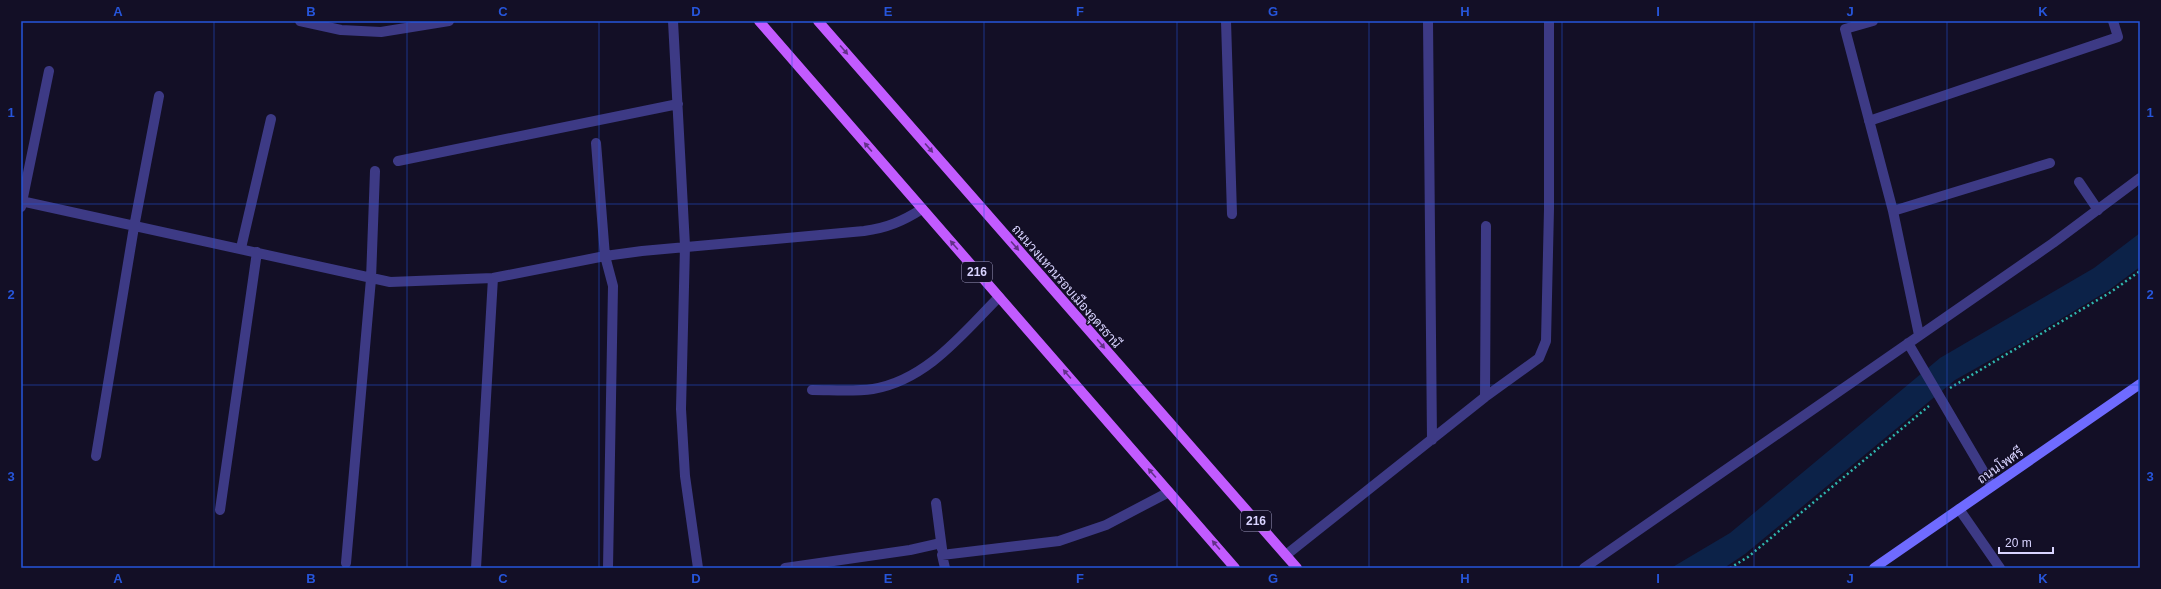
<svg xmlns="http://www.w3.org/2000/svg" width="2161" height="589" font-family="Helvetica,Sarabun,sans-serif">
<rect width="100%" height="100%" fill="#130f26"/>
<!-- water -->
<path fill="#0c2248" d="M2140 233V267L2109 290 2019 344 1955 380 1745 554 1724 568H1671L1730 533 1940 358 2094 268Z"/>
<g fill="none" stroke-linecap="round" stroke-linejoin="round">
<!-- path -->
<path stroke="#2fb8b0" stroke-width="2.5" stroke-dasharray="2 3" stroke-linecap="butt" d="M1950 388 2111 292 2140 271
M1730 568 1748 557 1929 406"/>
<!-- service -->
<path stroke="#3d3a85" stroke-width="10" d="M2079 182 2098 210
M812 390C832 390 853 392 873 389 927 380 963 333 999 297"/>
<!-- minor -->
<path stroke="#3d3a85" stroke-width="10" d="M300 21 341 30 381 32 449 21
M673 21 685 246 681 409 685 476 698 568
M1226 21 1232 214
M1428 21 1432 440
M1873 21 1845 29 1893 211 1919 335
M1869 121 2118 37 2113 21
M596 143 605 256 613 286 608 568
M398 161 678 104
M21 201 390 282 493 278 605 256 642 251 864 231C887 228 903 221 922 209
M21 207 49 71
M1893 211 2050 163
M241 248 271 119
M1908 343 1992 486
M1485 397 1486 226
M96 456 134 227 159 96
M936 503 942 549
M1959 509 2000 568
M220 510 257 252
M1286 555 1485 397 1539 358 1546 341 1549 209V21
M346 563 371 279 375 171
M476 568 493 278
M785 568 910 550 941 543
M945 568 942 555 1059 541 1106 525 1169 492
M1584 568 2053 243 2140 178"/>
<!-- secondary -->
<path stroke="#6f6bff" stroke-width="10" d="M1874 568 2140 384"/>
<!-- primary -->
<path stroke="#c25bff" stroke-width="10" d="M759 21 1235 568
M818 21 1297 568"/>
</g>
<!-- one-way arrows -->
<defs><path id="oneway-solid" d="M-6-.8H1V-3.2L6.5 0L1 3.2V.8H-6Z"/></defs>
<g fill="#623188">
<use href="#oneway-solid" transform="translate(844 50) rotate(49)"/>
<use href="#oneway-solid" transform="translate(868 147) rotate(-131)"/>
<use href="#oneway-solid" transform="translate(929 148) rotate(49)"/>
<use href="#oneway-solid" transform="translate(954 245) rotate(-131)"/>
<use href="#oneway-solid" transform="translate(1015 246) rotate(49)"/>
<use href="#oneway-solid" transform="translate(1101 344) rotate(49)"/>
<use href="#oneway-solid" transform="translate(1067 374) rotate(-131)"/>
<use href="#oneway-solid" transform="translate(1152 473) rotate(-131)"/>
<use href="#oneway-solid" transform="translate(1216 545) rotate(-131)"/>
</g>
<!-- grid -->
<path fill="none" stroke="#2655da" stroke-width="1" stroke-opacity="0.55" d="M214 21V568M407 21V568M599 21V568M792 21V568M984 21V568M1177 21V568M1369 21V568M1562 21V568M1754 21V568M1947 21V568M21 204H2140M21 385H2140"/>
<g text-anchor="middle" stroke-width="3" stroke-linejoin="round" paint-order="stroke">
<!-- shield labels -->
<g fill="#130f26" stroke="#9e99be" stroke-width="1">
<rect x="962" y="262" width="30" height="20" rx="3"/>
<rect x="1241" y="511" width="30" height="20" rx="3"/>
</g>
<g font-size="12" font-weight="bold" fill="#d9d4ff">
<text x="977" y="276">216</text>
<text x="1256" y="525">216</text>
</g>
<!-- street labels -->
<g font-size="13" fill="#d9d4ff" stroke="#130f26">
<text transform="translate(1067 286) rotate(49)" y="5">ถนนวงแหวนรอบเมืองอุดรธานี</text>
<text transform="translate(2000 465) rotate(-35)" y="5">ถนนโพศรี</text>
</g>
</g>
<!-- border -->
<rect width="2161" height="589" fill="none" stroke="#130f26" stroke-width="44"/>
<!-- scale -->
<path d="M1999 547v6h54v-6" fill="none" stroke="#d9d4ff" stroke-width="2"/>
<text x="2005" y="547" font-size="12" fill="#d9d4ff" stroke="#130f26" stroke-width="3" paint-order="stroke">20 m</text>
<rect x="22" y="22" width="2117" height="545" fill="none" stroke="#2655da" stroke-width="1.5"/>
<g font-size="13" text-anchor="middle" font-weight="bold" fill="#2655da">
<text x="118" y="16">A</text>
<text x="311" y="16">B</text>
<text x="503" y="16">C</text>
<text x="696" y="16">D</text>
<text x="888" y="16">E</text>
<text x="1080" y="16">F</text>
<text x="1273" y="16">G</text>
<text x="1465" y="16">H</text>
<text x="1658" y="16">I</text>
<text x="1850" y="16">J</text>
<text x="2043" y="16">K</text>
<text x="11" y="117">1</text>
<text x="2150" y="117">1</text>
<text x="11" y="299">2</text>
<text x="2150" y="299">2</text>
<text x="11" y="481">3</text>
<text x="2150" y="481">3</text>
<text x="118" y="583">A</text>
<text x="311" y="583">B</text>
<text x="503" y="583">C</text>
<text x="696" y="583">D</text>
<text x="888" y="583">E</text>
<text x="1080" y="583">F</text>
<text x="1273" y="583">G</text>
<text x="1465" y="583">H</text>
<text x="1658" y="583">I</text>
<text x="1850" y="583">J</text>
<text x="2043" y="583">K</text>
</g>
</svg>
